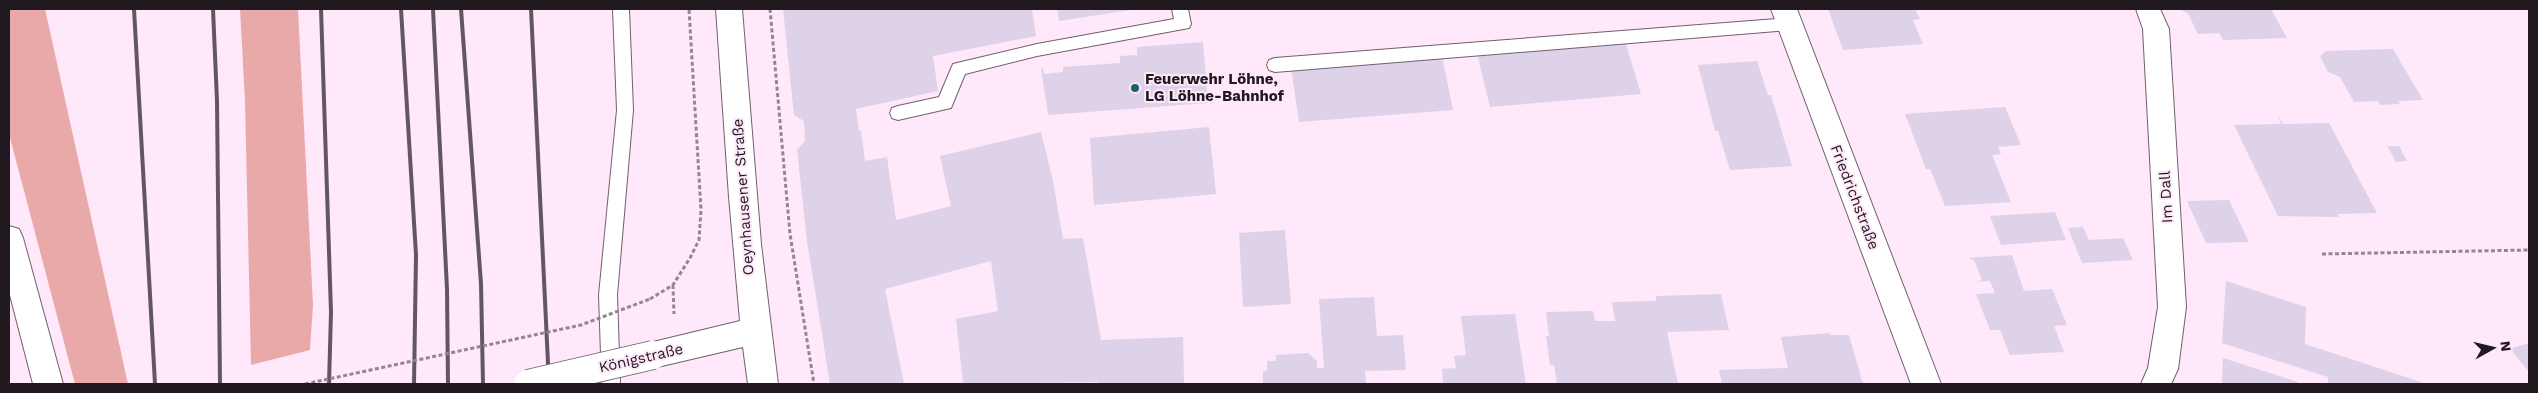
<svg xmlns="http://www.w3.org/2000/svg" width="2538" height="393" font-family="'Work Sans',sans-serif">
<rect width="100%" height="100%" fill="#fee8fa"/>
<!-- green -->
<path fill="#e9a9a9" d="M9 9H45L128 384H75L9 134Z
M240 9H298L313 305 310 350 251 365 245 101Z"/>
<!-- building -->
<path fill="#ded2e9" d="M783 9H1032L1036 36 933 56 938 91 856 109 859 131H861L865 161 887 157 896 220 951 206 940 156 1041 132 1053 181 1063 239 1083 238 1101 340 1183 337 1184 384H1098V382L963 384 956 319 998 311 991 261 885 289 904 384H830L807 241 797 150 805 141 804 121 794 115Z
M1057 9H1131V10L1059 21Z
M1828 9H1915L1920 19 1913 20 1923 44 1843 50Z
M2180 9H2271L2287 38 2223 40 2219 33 2198 34 2188 14Z
M1625 41 1641 94 1490 107 1477 53Z
M1203 42 1208 103 1048 115 1041 69 1043 68 1044 74 1063 72V67L1120 63V56L1137 55V47Z
M2393 49 2423 100 2398 101 2400 104 2380 105 2378 101 2354 102 2340 77 2328 72 2320 56 2326 51Z
M1442 56 1453 110 1299 122 1291 68Z
M1757 61 1768 95H1771L1792 166 1730 170 1718 131H1715L1698 65Z
M2005 107 2021 145 1998 147 2001 154 1992 155 2011 202 1945 206 1930 169H1926L1905 114Z
M2277 115 2283 124 2329 123 2377 213 2337 214 2339 217 2278 216 2234 125 2281 124Z
M1209 127 1216 194 1094 205 1090 138Z
M2387 146H2399L2407 161 2396 162Z
M2229 200 2249 242 2206 243 2187 201Z
M2055 212 2066 240 2001 245 1990 216Z
M2083 227 2089 240 2123 238 2133 260 2082 263 2068 228Z
M1285 230 1291 304 1243 307 1239 233Z
M2012 255 2024 291 2052 289 2067 325 2054 326 2064 352 2010 355 2000 330H1990L1976 294 1995 293 1990 281 1976 282 1982 280 1974 260 1969 258Z
M2226 281 2306 307 2305 344 2427 384H2328V377L2222 343Z
M1721 294 1729 330 1667 332 1678 384H1557L1554 365H1550L1546 336H1549L1546 312 1593 311 1595 321H1615L1612 302 1656 301V296Z
M1374 297 1377 336 1403 335 1406 370 1365 371 1366 384H1263V371H1267V361H1276V355L1308 353 1317 361V368H1324L1319 299Z
M1515 314 1526 384H1443L1442 369 1456 368 1454 356 1466 355 1461 316Z
M1830 333V335H1849L1863 384H1722L1719 370 1788 368 1781 337Z
M2529 343V372L2510 349Z
M2223 358 2298 382V384H2222Z"/>
<g fill="none" stroke-linecap="round" stroke-linejoin="round">
<!-- service casing -->
<g stroke="#715f6e" stroke-width="2">
<path id="service" d="M613 9H629L633 110 617 295 620 384H602L599 295 617 110Z
M1172 9H1188L1191 24 1189 28 1037 56 965 74 951 108 898 120 892 118 890 113 892 108 898 106 939 97 953 64 1037 44 1174 19Z
M1789 18 1795 20 1797 24 1795 28 1789 30 1275 72 1269 70 1267 65 1269 60 1275 58Z"/>
</g>
<!-- minor casing -->
<g stroke="#715f6e" stroke-width="2">
<path id="minor" d="M1771 9H1797L1941 384H1911Z
M2136 9H2160L2169 29 2186 307 2178 369 2171 384H2141L2148 368 2158 307 2143 29Z
M9 226 19 229 23 238 63 384H33L9 291Z"/>
</g>
<!-- secondary casing -->
<g stroke="#715f6e" stroke-width="2">
<path id="secondary" d="M716 9H742L761 244 778 384H748L743 347 653 368 643 364 638 355 643 346 653 342 740 321 729 197Z"/>
</g>
<!-- path -->
<path stroke="#948592" stroke-width="3" stroke-dasharray="4 2.5" stroke-linecap="butt" d="M770 9 790 234 814 384
M2322 254 2529 250
M673 285 674 314
M650 299 673 285 690 258 699 240 701 210 689 9"/>
<!-- service -->
<use href="#service" fill="#fff" fill-rule="evenodd"/>
<!-- minor -->
<use href="#minor" fill="#fff" fill-rule="evenodd"/>
<!-- secondary -->
<use href="#secondary" fill="#fff" fill-rule="evenodd"/>
<!-- rail -->
<path stroke="#625760" stroke-width="4" d="M134 9 155 384
M213 9 217 101 220 384
M321 9 331 312 329 384
M401 9 416 255 414 384
M433 9 447 289 448 384
M461 9 481 284 483 384
M531 9 549 384"/>
<!-- secondary-bridge casing -->
<g stroke="#715f6e" stroke-width="30" stroke-linecap="butt">
<path id="secondary-bridge" d="M528 384 653 355"/>
</g>
<!-- path-bridge -->
<path stroke="#948592" stroke-width="3" stroke-dasharray="4 2.5" stroke-linecap="butt" d="M305 384 581 325 650 299"/>
<!-- secondary-bridge -->
<use href="#secondary-bridge" stroke="#fff" stroke-width="28"/>
</g>
<!-- markers -->
<circle fill="#17616f" stroke="#fee8fa" stroke-width="2" cx="1135" cy="88" r="5"/>
<g text-anchor="middle" stroke-width="4" stroke-linejoin="round" paint-order="stroke">
<!-- poi labels -->
<g font-size="15" font-weight="bold" fill="#20191f" stroke="#fee8fa" text-anchor="start">
<text x="1145" y="84">Feuerwehr Löhne,<tspan x="1145" dy="17">LG Löhne-Bahnhof</tspan></text>
</g>
<!-- street labels -->
<g font-size="15" fill="#20191f" stroke="#fee8fa">
<text transform="translate(743 197) rotate(-94)" y="5">Oeynhausener Straße</text>
<text transform="translate(1855 197) rotate(69)" y="5">Friedrichstraße</text>
<text transform="translate(2166 197) rotate(-93)" y="5">Im Dall</text>
<text transform="translate(641 358) rotate(-13)" y="5">Königstraße</text>
</g>
</g>
<!-- border -->
<rect width="2538" height="393" fill="none" stroke="#20191f" stroke-width="20"/>
<!-- north arrow -->
<g transform="translate(2493 348) rotate(82)" stroke="#fee8fa" stroke-width="4" paint-order="stroke">
<path d="M0-4L9 19L0 12L-9 19Z" fill="#20191f"/>
<text y="-8" font-size="14" font-weight="bold" text-anchor="middle" fill="#20191f">N</text>
</g>
</svg>
